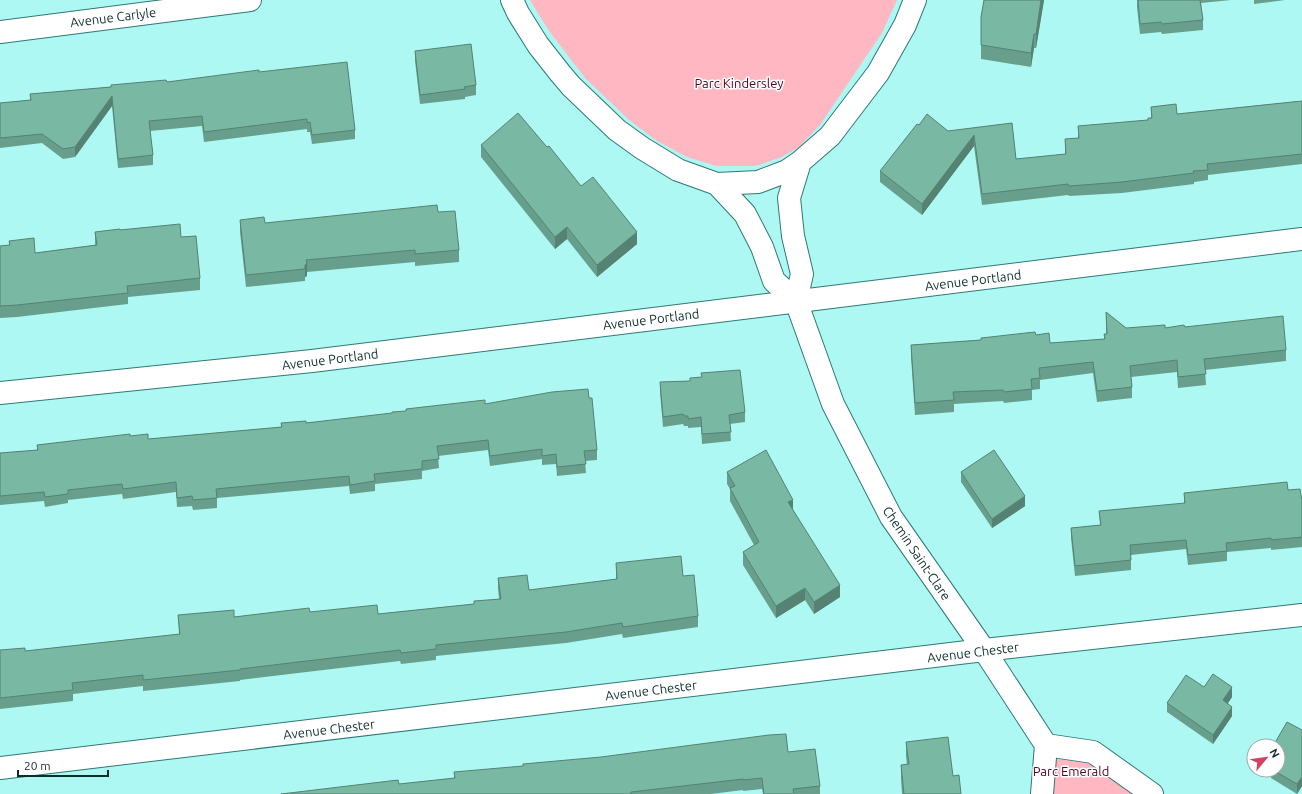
<svg xmlns="http://www.w3.org/2000/svg" width="1302" height="794" font-family="Ubuntu,sans-serif">
<rect width="100%" height="100%" fill="#aef8f3"/>
<!-- park -->
<path fill="#ffb7c1" d="M530 0H897L882 33 820 125 799 147 782 157 756 166H716L687 157 657 141 629 120 585 78 549 31Z
M1046 745 1093 752 1152 794H1050Z"/>
<g fill="none" stroke-linecap="round" stroke-linejoin="round">
<!-- minor casing -->
<g stroke="#2d7975" stroke-width="24">
<path id="minor" d="M512 0 518 13 538 45 560 73 571 86 617 130 642 148 678 170 717 184 758 182 787 171 800 162 830 136 878 73 905 25 915 0
M0 32 250 0
M717 184 745 214 762 247 774 281 796 301 833 404 891 517 984 650 1046 745 1042 794
M796 301 802 274 793 236 789 198 800 162
M0 393 312 361 1302 239
M1046 745 1093 752 1152 794
M0 768 984 650 1302 615"/>
</g>
<!-- minor -->
<use href="#minor" stroke="#fff" stroke-width="22"/>
</g>
<!-- wall -->
<path fill="#689f8c" d="M984 0H1044L1036 48H1034L1031 67 981 59V17Z
M1137 0H1231L1201 3 1203 20V30L1162 34 1161 32 1140 34 1137 7Z
M1254 0H1285L1254 4Z
M415 51 476 85V95L465 97V99L420 104 415 61Z
M259 72 355 130V139L312 144 310 132H307V129L204 142 202 126 150 131 153 155V165L118 168 112 106 75 157 63 159 42 143 0 148V149V103L30 100V94L167 82Z
M1302 101V164L1208 175V180L1194 182V184L1122 193 1069 196 1068 195 982 205 974 146 922 215 880 182V171L919 125 948 131 1012 123 1016 159 1065 154V139L1078 138V126L1148 120 1151 118V107L1177 114Z
M481 145 547 147 581 186 637 244 597 277 567 239 555 249 481 157Z
M438 212 459 250V262L415 266V262L307 272V276L305 277V281L246 287 240 232V220L265 223Z
M120 230 181 237 200 278V290L128 297V304L17 317 0 318V246L9 245V241L35 253 95 245V232Z
M1106 312 1126 328H1165L1185 327 1286 350V361L1205 370 1206 385 1178 388 1177 372 1131 377 1132 387V398L1097 402 1093 373 1040 380V389L1032 390V400L1004 403 1003 401 954 404V412L915 415 911 357V345L981 340 1036 335 1050 343 1104 339V334H1106Z
M690 378 745 412V422L730 424 731 441 702 444 701 427 688 428V426H684L683 424 663 427 660 392V382L690 381Z
M485 404 597 450V460L585 461 586 473 557 476 556 464 542 465V459L490 466 488 450 438 456 439 468 422 471V479L375 484V491L350 494 349 486 217 498V508L193 510 192 506 177 507 176 492 123 499 122 494 68 500V503L45 507 44 501 0 505V453L37 450V445L130 436 148 439 281 427V423H306Z
M727 472 793 510 840 597 814 614 805 600 776 618 743 565V552L754 545 730 501V489L727 484Z
M961 472 1025 506 992 528 961 482Z
M1288 490 1302 501V547L1271 550V548L1227 552V561L1188 565 1186 549 1131 555V570L1075 576 1071 538V528L1100 525 1099 511 1184 504V493Z
M616 563 683 576 698 616V627L623 638 622 634 566 643 436 656V660L401 664 400 661 315 671 240 680V681L143 691V686L73 694V701L0 709V650L25 651 179 634 178 615 234 617 310 612 378 614 474 604 499 599 498 589V578L529 590 616 579Z
M1204 687 1232 697 1228 703 1232 716 1213 744 1167 712V703Z
M1302 730V786L1297 794 1271 778V770H1278Z
M906 742 953 776 961 794H902L901 779V765H907L906 756Z
M788 752 820 786V794H763L762 789 743 791V790L711 794H281L399 784 454 778V772Z"/>
<!-- shaded-wall -->
<path fill="#558272" d="M1041 0H1044L1036 48V34Z
M1034 34V48L1031 67V53Z
M112 96V106L75 157V147Z
M974 135V146L922 215V204Z
M567 227V239L555 249V237Z
M637 232V244L597 277V265Z
M307 264V276L305 277V265Z
M1025 496V506L992 528V519Z
M793 500V512L788 502Z
M840 585V597L814 614V602Z
M805 588V600L776 618V606Z
M1232 687V697L1223 710V700Z
M1232 707V716L1213 744V735Z
M1302 776V786L1297 794V784Z"/>
<!-- building -->
<path fill="#79b9a3" stroke="#558272" d="M984 0H1041L1036 34H1034L1031 53 981 45V17Z
M1138 0H1200L1203 20 1162 24 1161 22 1140 24Z
M471 44 476 85 464 87 465 89 420 95 415 51Z
M347 62 355 130 312 135 310 122 307 123V119L204 132 202 116 149 121 153 155 118 159 112 96 75 147 63 149 42 134 0 138V103L31 100 30 94 111 87V85L166 80 167 82 259 70V72Z
M1302 101V154L1207 164 1208 170 1193 171 1194 173 1122 182 1069 186 1068 184 982 194 974 135 922 204 880 171 917 124 919 125 927 114 948 131 1012 123 1016 159 1066 154 1065 139 1079 138 1078 126 1148 120V118H1152L1151 107 1176 104 1177 114Z
M518 113 547 147 549 146 581 186 593 177 637 232 597 265 567 227 555 237 481 145Z
M437 205 438 212 455 211 459 250 415 254V250L306 260 307 264 305 265V269L246 275 240 220 264 217 265 223Z
M180 224 181 237 196 236 200 278 127 286 128 293 17 305 0 306V246L10 245 9 241 34 238 35 253 97 245 95 232 120 229V230Z
M1106 312 1126 328 1165 325V328L1184 325 1185 327 1283 316 1286 350 1204 359 1206 374 1178 377 1177 360 1130 366 1132 387 1097 391 1093 362 1039 368 1040 378 1031 379 1032 389 1004 392 1003 390 953 392 954 400 915 403 911 345 981 340V338L1035 332 1036 335 1049 333 1050 343 1105 339 1104 334H1107Z
M740 370 745 412 729 415 731 432 702 434 701 417 688 419V416H684L683 414 663 417 660 382 690 381V378L702 377 701 373Z
M588 389 589 398H592L597 450 584 451 586 464 557 467 556 454 542 456V449L490 456 488 440 437 446 439 459 422 461V469L374 474 375 481 350 485 349 476 216 489 217 498 193 500 192 496 177 498 176 482 123 489 122 484 68 490V494L45 497 44 492 0 496V453L38 450 37 445 130 434V436L148 434V439L282 427 281 423 306 421V423L392 413V412L406 411V409L485 400V404L552 392Z
M766 450 793 500 788 502 840 585 814 602 805 588 776 606 743 552 759 542 730 488 735 486 727 472Z
M994 450 1025 496 992 519 961 472Z
M1287 482 1288 490 1300 489 1302 501V537L1271 540V538L1226 543 1227 551 1188 555 1186 540 1130 545 1131 560 1075 566 1071 528 1101 525 1099 511 1185 503 1184 493Z
M681 556 683 576 694 575 698 616 623 627 622 623 566 632 436 645V649L401 653 400 650 315 660 240 669V670L143 680V675L72 683 73 690 0 698V650L25 648V651L180 634 178 615 234 610V617L309 608 310 612 377 605 378 614 474 604V601L501 599 498 578 527 575 529 590 617 579 616 563Z
M1213 674 1232 687 1223 700 1232 707 1213 735 1167 703 1186 675 1204 687Z
M1287 722 1302 730V777L1297 784 1273 770H1278V746H1273Z
M786 734 788 752 815 749 820 786 793 789 794 794H764L762 778 743 780V779L631 792V794H281L398 780 399 784 455 778 454 772 523 766V764L601 757 769 735Z
M948 737 953 776 959 775 961 794H904L901 765 909 764 906 742Z"/>
<g text-anchor="middle" stroke-width="3" stroke-linejoin="round" paint-order="stroke">
<!-- street labels -->
<g font-size="13" fill="#0d2d2b" stroke="#fff">
<text transform="translate(113 17) rotate(-7)" y="5">Avenue Carlyle</text>
<text transform="translate(973 280) rotate(-7)" y="5">Avenue Portland</text>
<text transform="translate(651 319) rotate(-7)" y="5">Avenue Portland</text>
<text transform="translate(330 359) rotate(-7)" y="5">Avenue Portland</text>
<text transform="translate(917 553) rotate(56)" y="5">Chemin Saint-Clare</text>
<text transform="translate(973 652) rotate(-7)" y="5">Avenue Chester</text>
<text transform="translate(651 690) rotate(-7)" y="5">Avenue Chester</text>
<text transform="translate(329 729) rotate(-7)" y="5">Avenue Chester</text>
</g>
<!-- park labels -->
<g font-size="13" fill="#54021e" stroke="#fff">
<text x="739" y="88">Parc Kindersley</text>
<text x="1071" y="776">Parc Emerald</text>
</g>
</g>
<!-- north arrow -->
<g transform="translate(1266 758) rotate(61)"><circle r="19" fill="#ffffff" stroke="#9eabaa"/>
<path d="M0-3L7 15L0 10L-7 15Z" fill="#d14265"/>
<text y="-6" font-size="11" font-weight="bold" text-anchor="middle" fill="#0d2d2b">N</text>
</g>
<!-- scale -->
<path d="M18 770v6h90v-6" fill="none" stroke="#0d2d2b" stroke-width="2"/>
<text x="24" y="770" font-size="12" fill="#0d2d2b" stroke="#ffffff" stroke-width="3" paint-order="stroke">20 m</text>
</svg>
